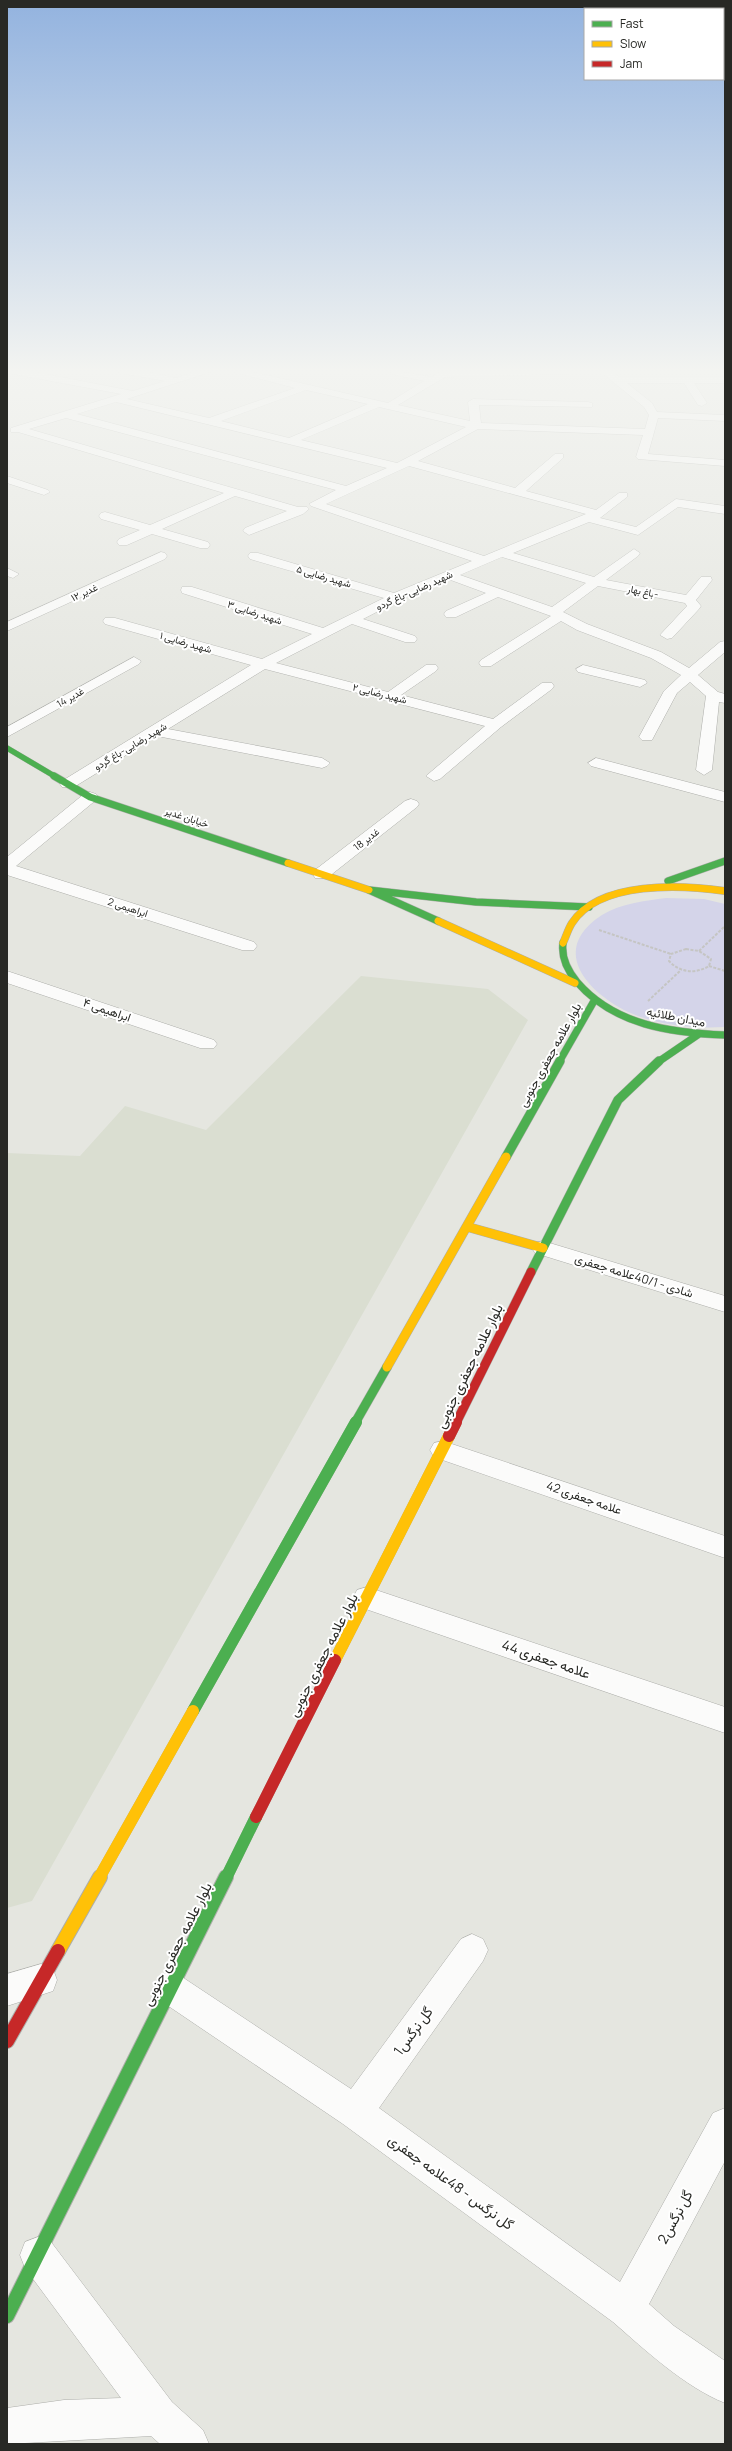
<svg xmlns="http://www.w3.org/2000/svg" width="732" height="2451" font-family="Manrope,Vazirmatn,sans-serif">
<rect width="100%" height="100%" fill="#e5e6e0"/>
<!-- built -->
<path fill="#daded1" d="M361 976 488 989 528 1020 32 1901 7 1908V1153L80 1156 125 1106 206 1130Z"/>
<!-- green -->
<path fill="#d4d4e9" d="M666 898 704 899 725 904V1027C692 1029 654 1025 624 1010 583 988 551 948 602 915 621 903 645 901 666 898Z"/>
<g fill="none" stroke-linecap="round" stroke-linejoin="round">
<!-- street casing -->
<g stroke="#adaeaa" stroke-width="1">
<path id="street" d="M7 370H24L133 391 165 381 120 373 115 370H138L176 378 200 370H216L127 399 209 418 295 388 226 370H244L388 403 424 381 391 374 390 370 432 377 443 370H610L619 377H725V383H694L707 403 702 406 698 405 684 383H627L652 403 657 412 725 415V421L658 418 648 454 725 460V466L638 459 636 457 643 435 478 429 418 461 515 488 555 454H563V458L526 491 596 510 619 493H627V497L600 518 636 527 676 499 725 506V514L678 507 638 535 589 522 513 553 594 577 634 549 640 553 638 556 606 580 686 595 701 577H711L712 580 696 600 701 606 699 609 672 638 667 639 660 635 687 606 685 603 598 586 563 612 587 624 661 652 689 668 720 642 725 641V652L698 675 718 692 725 694V703L719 702 712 770 704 775 696 770 706 696 690 682 677 693 652 740H642L639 737 664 691 681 675 651 658 577 630 561 621 491 666H481L479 663 481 660 551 616 498 597 456 617H446L444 614 446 611 486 593 448 579 406 597 363 619 415 636 417 639 415 642H405L352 624 276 663 388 692 426 665H436L438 668 436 671 401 695 493 719 542 683H552L554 686 552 689 501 727 440 779 434 781 426 776 485 726 265 669 168 729 322 758 330 763 327 766 322 768 157 736 74 787H62L60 784 62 781 251 665 105 624 103 621 105 618H115L262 659 312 634 182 593 181 590 182 587H192L323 628 384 598 250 559 248 556 250 553H258L394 593 472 561 311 506 309 504 336 490 66 418 29 429 298 507H307L309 509 303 514 249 535 243 531 245 528 287 511 235 496 162 529 208 542 210 545 208 548H200L152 534 127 545H119L117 542 119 539 140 530 101 519 99 516 101 513 105 512 150 525 224 493 18 432H11V428L121 394 8 373ZM602 373 644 407 649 415 645 429 481 423 479 405 592 407V403L588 402 473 399 468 402 470 421 398 405 445 377ZM306 390 368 404 289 438 221 421ZM116 402 387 468 346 486 77 414ZM379 407 466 427 397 463 301 440ZM409 466 586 514 484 556 326 504ZM502 557 586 583 552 607 460 575Z
M7 476 48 490 50 492 44 495 7 483Z
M161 552 165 553 167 556 165 559 7 631V622Z
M7 568 19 574 13 578 7 576Z
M134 657 141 661 139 664 7 737V727Z
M583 665 645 680 647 683 640 687 578 672 576 669Z
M596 758 725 792V802L591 766 588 763Z
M90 792 96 794 98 797 96 800 16 866 254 942 257 946 254 950H242L7 875V857L84 794Z
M411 799 417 801 419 804 417 807 327 878H315L313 874 315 870 405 801Z
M7 971 214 1040 217 1044 214 1048H200L7 983Z
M543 1241 725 1296V1312L535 1253 532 1248 535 1243Z
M443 1441 725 1536V1558L434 1457 430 1450 434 1443Z
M367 1587 725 1707V1733L357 1606 353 1598 357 1590Z
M472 1934 483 1939 488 1950 483 1961 379 2108 620 2282 713 2113 725 2108V2161L649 2304 674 2326 725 2361V2403C685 2387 645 2350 613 2322L343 2124 158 1999 154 1988 158 1977 170 1972 182 1977 351 2089 461 1939Z
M41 1964 53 1969 57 1980 53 1991 7 2006V1974Z
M38 2237 51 2242 172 2402 203 2430 209 2444H160L151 2436 7 2444V2408L64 2400 121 2398 25 2268 20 2255 25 2242Z"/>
</g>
<!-- fast-far4 casing -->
<g stroke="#adaeaa" stroke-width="6">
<path id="fast-far4" d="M7 748 56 777"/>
</g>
<!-- fast-far3 casing -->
<g stroke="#adaeaa" stroke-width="8">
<path id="fast-far3" d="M54 776 90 797 288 863
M668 881 725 861
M438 921 369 890 476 902 589 907
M563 943C561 958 567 970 577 982 614 1025 671 1033 725 1035
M559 1062 594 1001
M658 1062 699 1034"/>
</g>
<!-- fast-far2 casing -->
<g stroke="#adaeaa" stroke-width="10">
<path id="fast-far2" d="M506 1157 560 1061
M531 1272 618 1100 659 1061
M355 1423 387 1367"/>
</g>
<!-- fast-far1 casing -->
<g stroke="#adaeaa" stroke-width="12">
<path id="fast-far1" d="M193 1711 356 1422
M226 1878 256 1817"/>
</g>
<!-- fast casing -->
<g stroke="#adaeaa" stroke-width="16">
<path id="fast" d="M7 2316 226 1877"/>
</g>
<!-- slow-far3 casing -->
<g stroke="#adaeaa" stroke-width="8">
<path id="slow-far3" d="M288 863 369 890
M438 921 575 983
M563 943C566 937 568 929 572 923 600 880 682 885 725 891"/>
</g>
<!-- slow-far2 casing -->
<g stroke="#adaeaa" stroke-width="10">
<path id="slow-far2" d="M468 1227 543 1248
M387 1367 506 1157"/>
</g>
<!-- slow-far1 casing -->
<g stroke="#adaeaa" stroke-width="12">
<path id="slow-far1" d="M335 1660 449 1436
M99 1878 193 1711"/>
</g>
<!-- slow casing -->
<g stroke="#adaeaa" stroke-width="16">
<path id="slow" d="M58 1951 100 1877"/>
</g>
<!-- jam-far2 casing -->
<g stroke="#adaeaa" stroke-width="10">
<path id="jam-far2" d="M456 1423 531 1272"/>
</g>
<!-- jam-far1 casing -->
<g stroke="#adaeaa" stroke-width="12">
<path id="jam-far1" d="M449 1436 456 1422
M256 1817 335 1660"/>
</g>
<!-- jam casing -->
<g stroke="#adaeaa" stroke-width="16">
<path id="jam" d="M7 2041 58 1951"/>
</g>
<!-- path -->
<path stroke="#c5c5c3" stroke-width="2" stroke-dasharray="3 1.5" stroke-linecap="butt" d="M599 930 671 954
M686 949 699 951 711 959 709 966C696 974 680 973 669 961L671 954Z
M699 951 725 926
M709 966 725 971
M648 1001 681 970"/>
<!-- street -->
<use href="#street" fill="#fbfbfa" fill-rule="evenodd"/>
<!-- fast-far4 -->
<use href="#fast-far4" stroke="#4caf50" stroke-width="5.5"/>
<!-- fast-far3 -->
<use href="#fast-far3" stroke="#4caf50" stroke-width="7"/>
<!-- fast-far2 -->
<use href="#fast-far2" stroke="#4caf50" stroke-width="9"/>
<!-- fast-far1 -->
<use href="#fast-far1" stroke="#4caf50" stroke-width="12"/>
<!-- fast -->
<use href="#fast" stroke="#4caf50" stroke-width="14"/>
<!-- slow-far3 -->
<use href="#slow-far3" stroke="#ffc107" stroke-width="7"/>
<!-- slow-far2 -->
<use href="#slow-far2" stroke="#ffc107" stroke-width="9"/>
<!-- slow-far1 -->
<use href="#slow-far1" stroke="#ffc107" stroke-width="12"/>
<!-- slow -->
<use href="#slow" stroke="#ffc107" stroke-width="14"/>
<!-- jam-far2 -->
<use href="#jam-far2" stroke="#c62828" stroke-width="9"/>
<!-- jam-far1 -->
<use href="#jam-far1" stroke="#c62828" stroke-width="12"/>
<!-- jam -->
<use href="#jam" stroke="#c62828" stroke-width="14"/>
</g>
<!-- sky -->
<linearGradient id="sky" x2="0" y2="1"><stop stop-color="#93b3df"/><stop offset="0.52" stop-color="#f3f4f1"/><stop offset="1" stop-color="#f3f4f1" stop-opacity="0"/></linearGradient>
<rect width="732" height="713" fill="url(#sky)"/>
<g text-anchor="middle" stroke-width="4" stroke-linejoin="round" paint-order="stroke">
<!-- far-street labels -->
<g font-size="10" fill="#282925" stroke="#fff">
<text transform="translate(324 576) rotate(16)" y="4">شهید رضایی ۵</text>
<text transform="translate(414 590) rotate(-24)" y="4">شهید رضایی-باغ گردو</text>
<text transform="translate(643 591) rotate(11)" y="4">باغ بهار-</text>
<text transform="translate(84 592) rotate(-25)" y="4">غدیر ۱۲</text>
<text transform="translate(255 612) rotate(18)" y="4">شهید رضایی ۳</text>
<text transform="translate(186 642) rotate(16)" y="4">شهید رضایی ۱</text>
<text transform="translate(380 693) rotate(14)" y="4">شهید رضایی ۲</text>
<text transform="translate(70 697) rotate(-30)" y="4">غدیر 14</text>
<text transform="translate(130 746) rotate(-31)" y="4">شهید رضایی-باغ گردو</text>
<text transform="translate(187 817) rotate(18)" y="4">خیابان غدیر</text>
<text transform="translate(366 839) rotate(-38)" y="4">غدیر 18</text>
<text transform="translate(128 907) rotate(18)" y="4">ابراهیمی 2</text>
</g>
<!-- street labels -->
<g font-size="12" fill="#282925" stroke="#fff">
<text transform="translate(107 1010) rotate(19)" y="4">ابراهیمی ۴</text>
<text transform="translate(676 1017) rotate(11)" y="4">میدان طلائیه</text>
<text transform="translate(550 1055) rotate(-61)" y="4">بلوار علامه جعفری جنوبی</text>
<text transform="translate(634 1276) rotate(17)" y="4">شادی - 40/1علامه جعفری</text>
<text transform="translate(584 1498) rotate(19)" y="4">علامه جعفری 42</text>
</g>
<!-- near-street labels -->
<g font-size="14" fill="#282925" stroke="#fff">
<text transform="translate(469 1366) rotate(-64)" y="5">بلوار علامه جعفری جنوبی</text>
<text transform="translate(323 1655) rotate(-63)" y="5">بلوار علامه جعفری جنوبی</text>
<text transform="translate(546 1659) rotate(19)" y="5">علامه جعفری 44</text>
<text transform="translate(177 1944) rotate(-63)" y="5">بلوار علامه جعفری جنوبی</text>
<text transform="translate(413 2031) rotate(-54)" y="5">1گل نرگس</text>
<text transform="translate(451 2182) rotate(36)" y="5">گل نرگس - 48علامه جعفری</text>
<text transform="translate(675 2217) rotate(-62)" y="5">2گل نرگس</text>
</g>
</g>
<!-- border -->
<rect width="732" height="2451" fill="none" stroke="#282925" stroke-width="16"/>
<!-- legend -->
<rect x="584" y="8" width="140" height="72" fill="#ffffff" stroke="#a9a9a8"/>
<rect x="592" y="21" width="20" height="6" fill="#4caf50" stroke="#a9a9a8"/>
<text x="620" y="28" font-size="12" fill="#282925">Fast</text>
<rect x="592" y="41" width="20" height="6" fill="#ffc107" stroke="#a9a9a8"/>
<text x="620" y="48" font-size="12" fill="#282925">Slow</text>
<rect x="592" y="61" width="20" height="6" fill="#c62828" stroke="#a9a9a8"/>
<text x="620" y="68" font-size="12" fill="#282925">Jam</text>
</svg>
